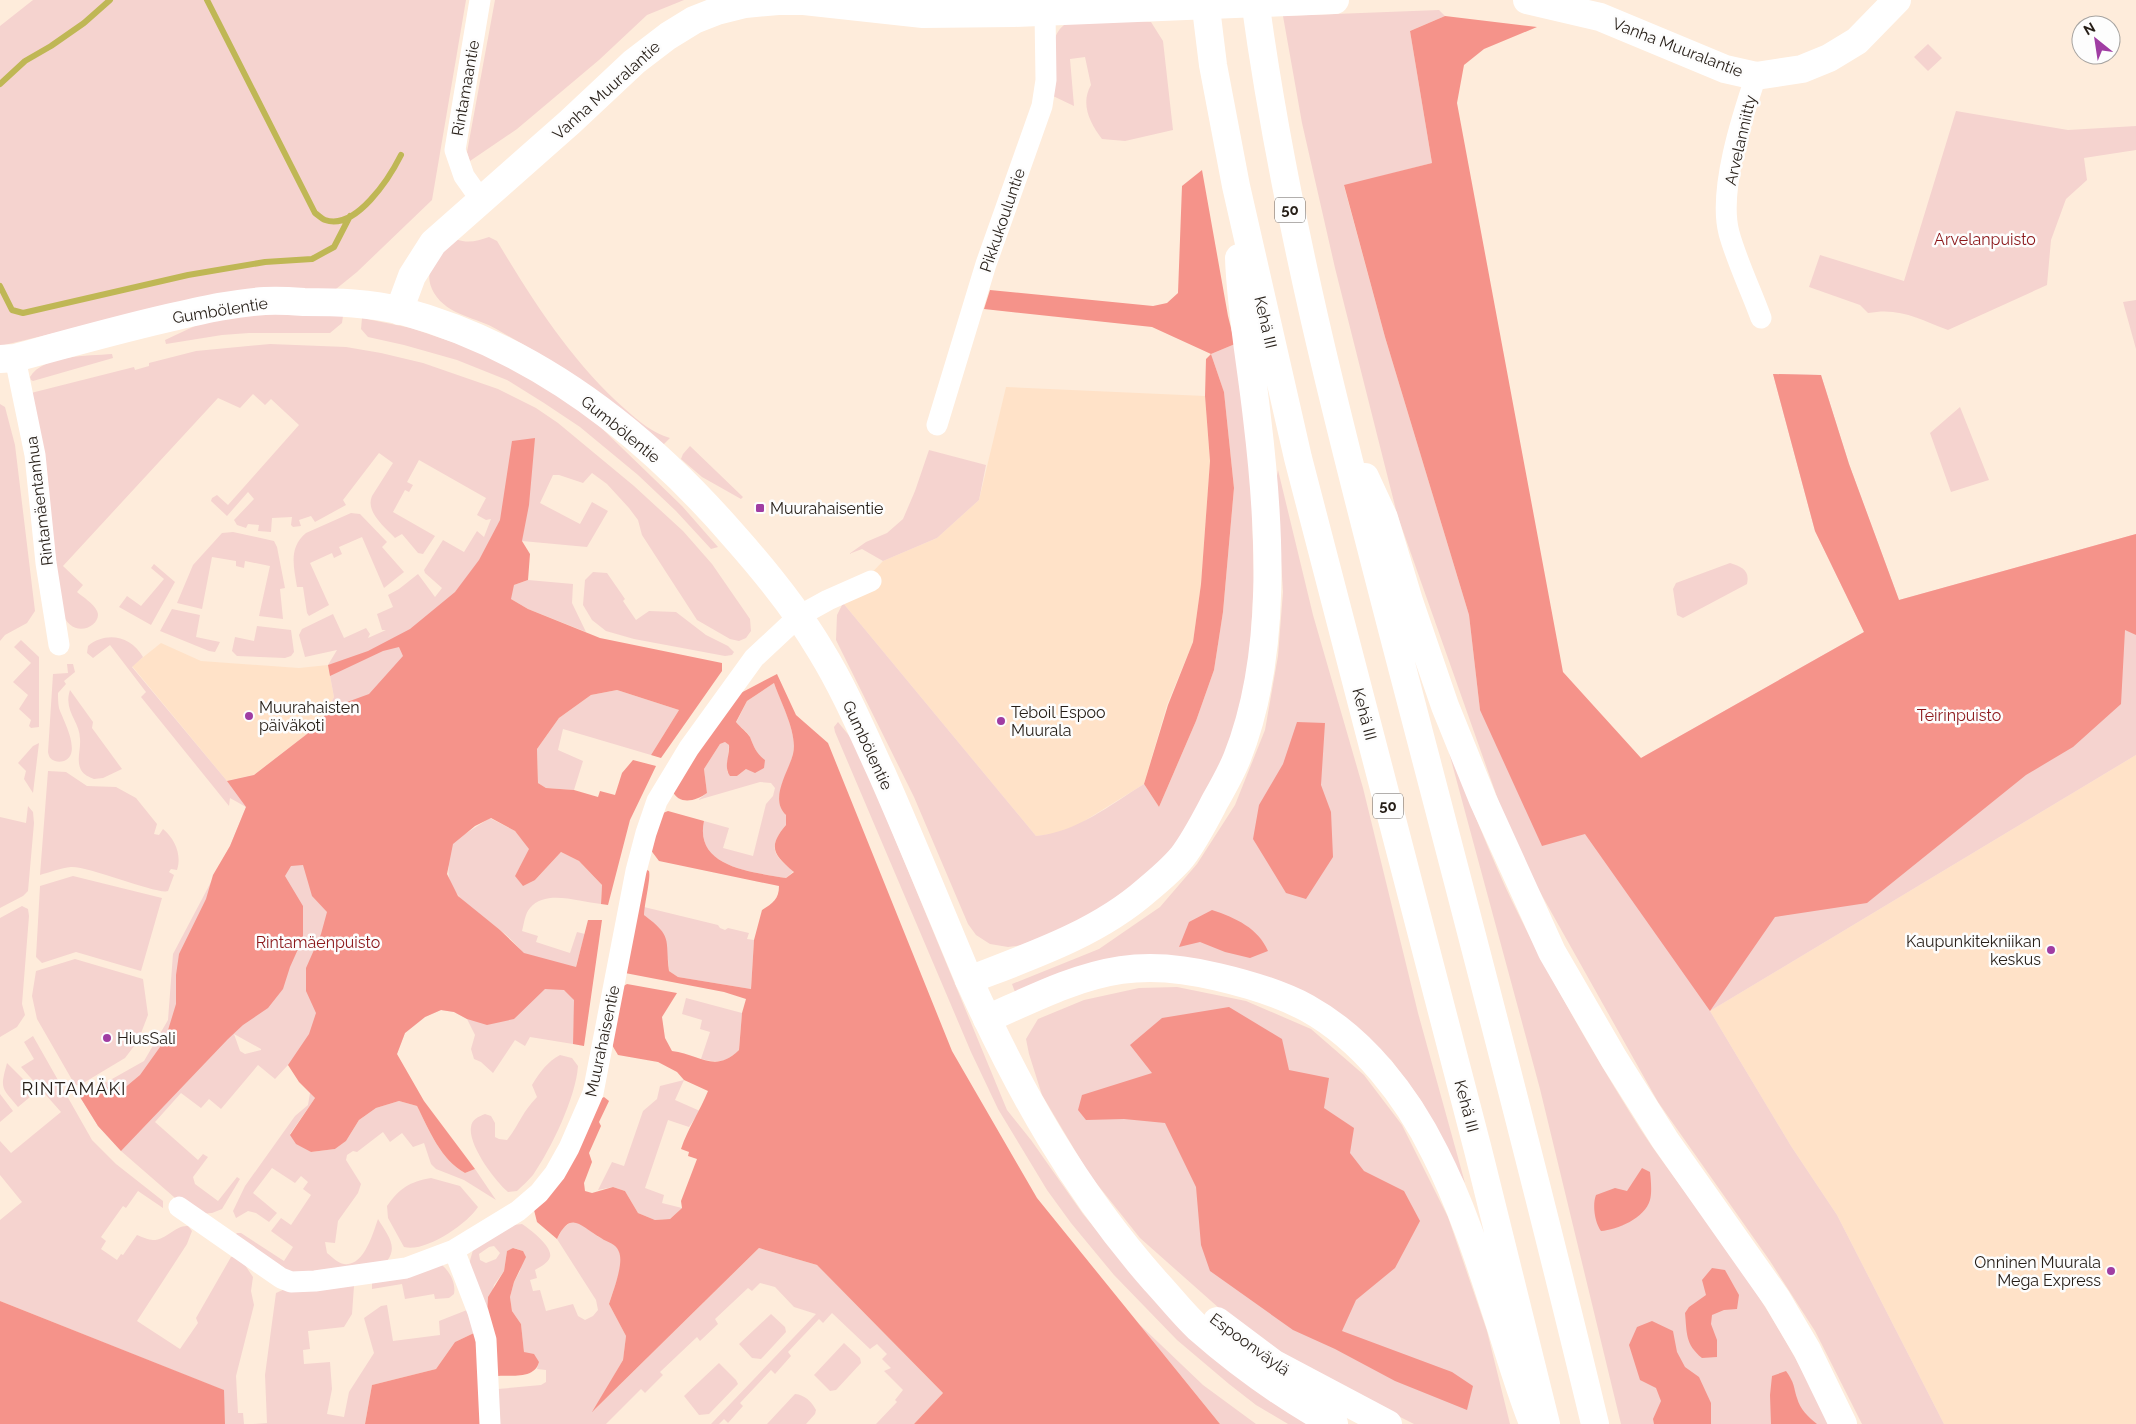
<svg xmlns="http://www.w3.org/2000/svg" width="2136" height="1424" font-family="Raleway,sans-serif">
<rect width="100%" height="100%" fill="#feecdb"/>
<!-- built -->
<path fill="#ffe2c8" d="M1006 387 1205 396 1210 461 1201 584 1193 642 1167 705 1144 784 1073 828 1052 834 1036 836 843 603 883 561 937 538 979 500Z
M161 643 201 661 299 668 328 665 334 697 320 724 254 775 227 781 132 666Z
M2136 755V1424H1944L1837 1215 1791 1146 1710 1011Z"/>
<!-- green -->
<path fill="#f5d3cf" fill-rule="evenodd" d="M33 0H466L432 200 357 272 336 289 215 295 0 346V26Z
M495 0H684L647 15 599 60 517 129 470 161 467 152Z
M1439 10 1445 16 1410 31 1432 163 1344 186 1385 337 1469 615 1480 710 1641 758 1864 632 1815 531 1773 374 1821 375 1849 464 1899 600 2136 534V755L1710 1011 1791 1146 1837 1215 1944 1424H1862L1815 1331 1770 1261 1658 1102 1531 876 1502 811 1397 514 1335 268 1302 123 1283 16Z
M1104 18 1151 22 1163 41 1173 130 1125 141 1102 139C1090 123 1080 104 1091 85L1085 57 1070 59 1074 106 1053 96C1053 73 1044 28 1073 21 1082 18 1094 19 1104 18Z
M1928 44 1942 58 1928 71 1914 57Z
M1956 111 2068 130 2136 126V150L2084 158 2087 180 2066 199 2051 240 2047 285 1948 330C1919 319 1900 307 1868 313L1860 305 1809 287 1820 255 1904 281Z
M489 237 497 241C533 301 572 362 625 409 639 421 652 433 670 438L662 446C632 422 602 394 570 373 547 358 522 344 498 330 477 317 448 316 434 293 420 268 440 256 456 239 468 244 477 241 489 237Z
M2136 300V349L2123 302Z
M279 312 343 316 342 323 330 333H249L222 335 166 344 165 340 212 318Z
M362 318 411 328 467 347 512 368 552 392 590 417 682 506 718 547 711 549 676 511 638 475 580 427 544 403 507 380 457 360 404 345 368 337 361 329Z
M270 344 346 347 381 353 423 363 498 389 536 408 558 423 634 486 683 531 712 564 750 619 751 631 746 638 739 641 730 639 697 620 642 535 638 520 629 508 607 484 592 473 583 483 559 475H553L540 503 580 524 592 502 608 511 587 547 522 541 514 585 528 580 573 584 572 603 586 632 528 609 511 599 460 837 490 818 515 831 530 849 515 876 535 880 561 852 579 861 602 885 601 904C579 902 546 889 530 908 525 913 524 924 522 931L538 936 536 942 570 953 577 932 585 934 576 966 573 1044 530 1037 525 1046 515 1040 493 1073 481 1062 474 1059 471 1049 475 1035 467 1019 454 1012 441 1010 425 1017 405 1033 397 1054 321 1098 288 1065 275 1079 258 1065 221 1109 209 1099 201 1108 181 1093 155 1122 198 1160 203 1154 208 1157 193 1177 195 1184 218 1201 237 1177 240 1179 222 1209 212 1213 200 1214 182 1204 121 1151 98 1126 80 1097 144 1061 168 1020 173 954 230 846 246 807 230 798 229 806 141 697 146 692 110 645 93 658 87 653 88 646C106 631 131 636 143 657L132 667 227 781 254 775 320 724 334 697 328 665 337 650 305 657 299 635 302 629 333 614 344 638 366 628 370 634 368 638 386 630H382L377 614 393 607 388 595 399 589 418 574 435 597 442 588 425 573 424 570 443 540 464 552 477 531 484 537 491 519 486 520 477 515 486 498 419 460 407 482 413 485 409 492 405 490 393 512 435 536 423 554 418 553 402 534 395 538C385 527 365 512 372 496L393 463 379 453 343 500 346 505 315 522 311 516 299 520 301 526 293 527 291 525 292 517 272 518 271 532 258 531 259 525 248 524 246 528 237 525 234 520 254 499 248 492 227 516 211 501 212 498 217 495 228 505 299 425 271 399 265 405 253 394 240 408 218 398 63 566 83 585 77 592C83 597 93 603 97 611 104 624 72 644 61 610L44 450 31 393 134 367 135 370 149 366V363L196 351ZM449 865C443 895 481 914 500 930 508 936 516 944 522 952L432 902ZM234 1034 261 1049V1050L245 1054 240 1051Z
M1235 344 1251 476 1254 581 1250 652 1238 723 1215 778 1192 824 1163 862 1092 916 1023 945 1008 947 990 944 976 935 968 924 914 797 836 640 837 615 843 603 1036 836C1077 832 1110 805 1144 784L1159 807 1196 721 1214 670 1223 612 1234 488 1224 392 1211 354Z
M112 354 113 358 33 381 31 380 30 377C43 355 88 356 112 354Z
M0 404 5 407 15 445 35 611 27 623 5 635 0 641Z
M1960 407 1989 480 1951 492 1930 433Z
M690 446 743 497 741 499 702 477 681 459 683 454Z
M929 450 986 465 979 500 937 538 883 561 862 549 849 554 866 542 887 533 903 519 915 491Z
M1278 470 1313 615 1363 788 1418 1013 1465 1183 1420 1099 1391 1060 1344 1018 1198 963 1015 992 1012 984 1099 949 1160 907 1197 864 1235 805 1265 730 1278 656 1283 592 1276 482Z
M351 513 360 514 387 542 382 547 404 572 384 588 362 537 339 547 342 554 334 558 332 553 310 563 329 605 309 616 307 613 303 587H297C294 567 288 548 306 533Z
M233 532 274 541 277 547 285 588 280 589 283 619 259 616 270 566 245 561 244 568 236 566V561L212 557 202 609 177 603 193 565 222 533Z
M1730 563C1742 567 1750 570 1747 584L1683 618 1677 615 1673 589 1676 583Z
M154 564 175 582 151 625 119 607 127 596 141 606 164 579 151 568Z
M593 572 607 573 625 599 623 601 636 620 649 611 676 612 706 635 728 646 734 652 732 655 725 656 634 639 606 631 592 620 583 605 585 580Z
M172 609 200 615 196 637 220 642 215 652 209 651 160 631Z
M257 626 291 630 294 652 291 656 285 658 237 656 232 651 235 637 254 641Z
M21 640 39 657V727L31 728 29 726 31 720 19 709 28 695 13 682 31 663 14 647Z
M67 664H73L75 672 64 681 66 684 58 693C58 698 58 703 59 708 63 720 81 751 66 760 63 762 58 762 55 761 50 759 49 757 48 752L53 674 68 673Z
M774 683C781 702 798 734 793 754 789 773 769 799 786 815V825C768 846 772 856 794 871L786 878C754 872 694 868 704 821L729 828 723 848 753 856 766 804 773 796 775 788 771 783 760 782 698 800 707 793 704 769 720 744 725 742 729 745 727 772 737 776 746 769 765 760C756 753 754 747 750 737 747 731 740 727 736 723L747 701Z
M70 690 93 722 92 728 122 769 103 778 94 779C89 777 84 775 81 770 76 760 81 749 80 739 80 721 63 711 70 690Z
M617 690 679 710 651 755 563 729 558 750 583 761 574 790 546 788 538 783 537 749 559 718 591 695Z
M838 722 851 738 864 764 1007 1110 1031 1140 1083 1214 1126 1266 1313 1424H1288L1256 1405 1229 1384 1177 1340 1114 1275 1071 1223 1047 1190 998 1109 971 1052 835 732 834 727Z
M39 743 33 793 24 779 26 771 18 763 33 746Z
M1447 745C1468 798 1488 850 1512 901 1547 973 1587 1043 1629 1111 1658 1159 1694 1202 1726 1248 1766 1304 1799 1363 1831 1424H1621L1540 1089Z
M48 771 66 772 87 786 116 787 136 798 157 824 154 834 159 835 163 829C175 839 182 855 177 870L171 869 169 872 174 875 168 891C158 895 89 866 71 867 61 868 50 872 40 875Z
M28 806 33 812 34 823 28 891 23 896 0 908V817L26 823Z
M73 876 162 898 141 971 76 952 42 963 36 957 40 886Z
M22 906 28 909 29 916 22 1004 25 1015 17 1027 0 1037V918Z
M644 907 718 925 720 928 725 930 728 928 749 933 747 939 754 940 751 989 678 977 669 971 668 959 644 915Z
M75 959 143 979 148 1015 138 1041 125 1058 80 1085H75L37 1019 32 996 36 971Z
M1177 987 1246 1001 1311 1029 1364 1075 1402 1125 1448 1217 1487 1331 1510 1424H1414L1299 1366 1237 1324 1140 1238 1089 1174 1042 1095 1029 1054 1026 1039 1038 1019 1084 1000 1139 988Z
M686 998 742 1013 739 1050C726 1063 719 1063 701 1059L710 1032 700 1029 702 1020 682 1014Z
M33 1036 92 1140 116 1164 163 1201V1208L138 1191 126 1208 123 1206 101 1237 106 1241 101 1249 117 1260 121 1254 123 1255 137 1235C142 1237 149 1240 153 1240 167 1240 175 1225 188 1226L192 1231 187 1244 137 1321 180 1349 198 1323 196 1318 231 1257 239 1256 253 1277 251 1291 254 1305 236 1376 238 1413H243L244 1424H225L223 1390 0 1301V1220L22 1202 0 1175V1141L11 1153 61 1112 21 1067 34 1059 24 1042Z
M560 1055 572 1058 578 1066C576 1097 551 1149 533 1175 528 1181 522 1186 517 1191L508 1192C495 1181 468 1145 471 1127 472 1119 478 1117 485 1114L491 1116 495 1123V1137L499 1139 507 1140C519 1125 522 1112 537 1097L532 1085C540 1072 547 1062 560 1055Z
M7 1063 36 1092 18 1107C1 1087 0 1089 7 1063Z
M684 1080 675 1100 700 1111 689 1127 668 1120 645 1188 664 1195 662 1203 682 1208 670 1219 655 1220 638 1213 625 1191 613 1187 598 1190 612 1162 624 1166 643 1111 657 1099 660 1086Z
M310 1093 315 1098 290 1134 311 1152 335 1149 346 1141 359 1120 376 1108 399 1101 417 1106C429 1130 441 1160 465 1173L475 1169 496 1200 464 1180 436 1169 431 1164 424 1143 413 1147 402 1133 390 1142 383 1132 357 1152 353 1151 347 1155 346 1160 361 1184 358 1193 338 1221 335 1243 325 1242 327 1253C332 1257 338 1263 344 1264 364 1267 373 1233 378 1219 386 1233 399 1246 387 1261L296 1276 235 1235 237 1233H241L284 1261 293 1247 271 1231 281 1218 291 1225 311 1195 303 1189 308 1182 301 1176 295 1183 272 1168 253 1193 277 1213 269 1222 256 1213 248 1211 236 1218 233 1211 245 1186 295 1116 308 1105Z
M0 1094 13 1111 0 1122Z
M431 1178 460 1186 478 1207C467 1224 425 1253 404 1247L388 1218 387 1206C400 1188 409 1182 431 1178Z
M571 1222C583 1223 588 1229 597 1236 602 1239 610 1241 615 1245 629 1258 613 1289 609 1304L626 1336 623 1360 594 1410 759 1248 817 1265 943 1393 914 1424H876L897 1402 895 1400 903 1390 884 1371 891 1368 882 1359 887 1354 877 1344 870 1349 832 1313 823 1323 819 1319 788 1352 791 1356 775 1374 771 1370 740 1403 743 1406 728 1423 724 1419 719 1424H711L816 1314 794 1307 775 1287 760 1283 752 1291 748 1288 715 1319 718 1324 700 1341 697 1337 660 1372 663 1375 645 1393 641 1389 606 1424H500L498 1389 541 1385 546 1382V1370L537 1369 539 1362 524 1352 521 1324 512 1311 510 1297 514 1282 520 1271 523 1251 514 1248 507 1251 504 1271 494 1285 487 1316 469 1264 473 1250 514 1225 522 1224C530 1229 553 1247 550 1257 548 1263 540 1267 535 1270L537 1278 530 1280 533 1291 540 1290 546 1311 573 1304 578 1316 585 1320 593 1316 598 1310 596 1300 557 1239 563 1228ZM494 1246 500 1253 496 1259 486 1263 480 1260 479 1254 489 1247Z
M442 1265C450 1272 456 1283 454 1294L449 1298 435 1299 434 1294 405 1299 402 1284 372 1289V1280Z
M354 1286 352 1314 344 1327 308 1331 310 1349 303 1350 304 1364 330 1362 332 1389 327 1414 344 1417 349 1392 374 1353 364 1318 381 1306 387 1305 393 1341 440 1335 439 1321 467 1310 474 1333 455 1342 436 1369 372 1385 365 1424H253L267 1423 265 1375 276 1293 287 1288Z
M771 1314 785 1327 786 1332 761 1359 752 1358 739 1344Z
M1139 1324 1203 1385 1256 1424H1220Z
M844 1343 860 1358 861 1363 836 1390 830 1391 814 1375Z
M719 1363 736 1380 738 1384 709 1414 699 1415 684 1396Z
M795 1394C805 1395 811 1401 816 1410L815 1414 806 1424H767Z"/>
<!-- forest -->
<path fill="#f5938a" d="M1445 16 1537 27 1484 49 1464 65 1457 103 1563 672 1641 758 1864 632 1815 531 1773 374 1821 375 1849 464 1899 600 2136 534V635L2125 630 2121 704 2073 747 2026 775 1867 903 1775 917 1710 1011 1585 834 1542 846 1480 710 1469 615 1385 337 1344 185 1432 163 1410 31Z
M1202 170 1228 316 1235 344 1211 354 1224 392 1234 488 1223 612 1214 670 1196 721 1159 807 1144 784 1168 705 1193 642 1201 584 1210 461 1205 396 1206 359 1211 354 1152 327 984 309 990 290 1153 306 1167 303 1178 293 1182 186Z
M535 438 529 505 522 541 530 554 528 580 514 585 511 599 528 609 600 638 722 663V671L661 758 651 755 679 710 617 690 591 695 559 718 537 749 538 783 546 788 574 790 598 797 600 791 615 795 622 773 633 760 656 766 630 820 608 905 601 904 602 885 579 861 561 852 535 880 523 886 515 876 529 849 515 831 491 818 475 826 453 844 447 874 458 896 500 930 524 953 576 967 588 920H602L584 1046 573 1044 574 1000 564 990 545 989 514 1019 487 1025 467 1019 454 1012 441 1010 425 1017 405 1033 397 1054 424 1101 475 1169 465 1173C441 1160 429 1130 417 1106L399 1101 376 1108 359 1120 346 1141 335 1149 311 1152 296 1144 290 1135 315 1098 299 1082 288 1065 309 1034 316 1013 306 991V968L321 934 327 912 312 896 303 865 291 866 285 876 303 906V938L290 967 283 989 268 1008 243 1025 228 1039 121 1151 98 1126 80 1097 106 1086 116 1095 140 1075 165 1040 176 1004V975L179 954 206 899 213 875 230 846 246 807 227 781 254 775 320 724 328 709 369 694 403 656 399 647 383 651 330 676 328 665 368 651 410 629 455 592 479 560 500 520 512 441Z
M777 674 796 715 828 743 952 1051 1037 1198 1220 1424H914L943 1393 817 1265 759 1248 592 1412 623 1360 626 1336 609 1304C613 1291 624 1264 619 1252 616 1243 608 1243 601 1238 581 1227 571 1209 557 1239L537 1222 534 1210 600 1099 604 1097 609 1101 599 1122 601 1126 589 1153 592 1162 584 1183 585 1191 592 1193 613 1187 625 1191 638 1213 655 1220 670 1219 682 1208 681 1201 697 1159 688 1156 689 1152 681 1149C688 1128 700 1111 708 1091L684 1080 677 1072 658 1062 618 1055 612 1045 620 988 627 984 677 993 662 1017 665 1038 672 1051C699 1054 715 1074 739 1050L742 1013 746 999 724 992 625 973 645 869 649 871C651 878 644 905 644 915 673 937 665 938 669 971L678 977 751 989 754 940 762 910C773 903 779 899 779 886L659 861 650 849 663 813 668 811 704 821C694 868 754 872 786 878L794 872C774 855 767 847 786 825V815C769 799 788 773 793 754 798 734 781 703 774 683L747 701 736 722C740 727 747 732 750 737 754 747 756 753 765 760L764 768 755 773 746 769 737 776H730C723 766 730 756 729 745L725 742 720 744 704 769 707 793C696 801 679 806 672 790L735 696Z
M1297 722 1325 723 1321 785 1331 812 1333 857 1306 899 1286 893 1253 839 1259 805 1283 764Z
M1212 910C1236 918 1258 928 1268 951L1250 958 1225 952 1200 942 1179 947 1189 922Z
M1229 1007 1282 1039 1289 1070 1329 1078 1324 1108 1354 1128 1350 1153 1364 1171 1404 1191 1420 1221 1395 1268 1356 1300 1342 1331 1452 1372 1473 1386 1467 1410 1395 1381 1335 1349 1293 1330 1210 1271 1201 1245 1196 1187 1165 1123 1124 1119 1086 1120 1078 1110 1082 1095 1152 1073 1130 1045 1162 1018Z
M1642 1168 1650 1172C1651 1180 1652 1193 1650 1200 1645 1218 1617 1230 1601 1231 1595 1223 1592 1205 1596 1195L1615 1188 1627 1191Z
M513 1248 523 1251 526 1257 514 1282 510 1297 512 1311 521 1324 524 1352 534 1354 539 1362C535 1379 512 1375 498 1376L487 1316 488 1297 504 1271 507 1251Z
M1712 1268 1725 1270 1739 1295 1737 1309 1724 1310 1712 1315 1711 1324 1717 1340V1357L1702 1358C1685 1344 1687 1333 1685 1313L1689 1307 1706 1295 1702 1280Z
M0 1301 224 1390 225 1424H0Z
M1652 1321 1673 1331 1677 1352 1685 1367 1699 1377 1711 1403V1424H1654L1653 1419 1661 1401 1656 1388 1640 1380 1629 1345 1637 1327Z
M474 1333 480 1361 483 1424H365L372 1385 436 1369 455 1342Z
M1786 1371C1795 1384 1793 1385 1797 1398 1800 1409 1808 1417 1817 1424H1771L1770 1395 1772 1376Z"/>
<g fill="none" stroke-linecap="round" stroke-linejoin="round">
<!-- stream -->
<path stroke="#bfb755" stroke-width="6" d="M207 0 315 213C318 215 322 219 325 220 356 231 390 177 401 155
M0 84 25 61 51 46 84 23 110 0
M0 286 12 310 23 313 188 275 265 262 312 259 334 247 350 216"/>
<!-- street -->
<path stroke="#fff" stroke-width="21" d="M480 0 455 150 464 176 481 200
M1756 76C1742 117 1718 191 1729 233 1737 262 1751 290 1761 318
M15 358 35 455 46 563 59 645
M937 425 986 264 1042 106 1046 80 1045 12
M179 1207 281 1278 291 1282 315 1281 406 1268 454 1250 518 1211 539 1193 555 1173 569 1148 593 1093 636 871 646 833 657 801 689 748 754 658 799 616 828 600 871 581
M454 1250 478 1312 486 1340 490 1424"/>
<!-- secondary -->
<path stroke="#fff" stroke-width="28" d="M1527 0 1600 17 1725 69 1756 76 1802 69 1829 58 1857 41 1897 0
M399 311 412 276 433 243 570 122 634 62 668 36 694 20 717 11 745 4 778 1H804L923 14 1014 13 1335 0
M0 359 15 358C66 344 116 330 168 318 199 311 232 303 265 301 278 300 291 301 304 302 337 302 370 303 402 311 535 347 645 433 734 536 766 572 796 609 821 651 845 690 863 733 882 774 912 842 940 911 969 980"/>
<!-- primary -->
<path stroke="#fff" stroke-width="28" d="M969 980C1019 1091 1074 1189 1155 1281 1169 1296 1183 1314 1198 1328 1240 1365 1285 1397 1334 1424
M1217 1321 1273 1363 1388 1424"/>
<!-- highway -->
<path stroke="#fff" stroke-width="28" d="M1205 0 1213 65 1236 186 1298 458 1478 1150 1546 1424
M1255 0C1286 229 1346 452 1404 675 1469 924 1535 1174 1595 1424
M1365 477 1384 518 1409 601 1445 706 1483 800 1552 952 1614 1059 1665 1140 1777 1299 1807 1350 1843 1424
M969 980C1031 956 1097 934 1147 890 1159 880 1172 869 1182 857 1195 840 1205 820 1215 801 1223 787 1231 773 1237 758 1278 655 1270 526 1257 418 1251 364 1241 312 1239 258
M987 1019C1030 1000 1074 977 1121 970 1154 965 1186 969 1218 977 1248 984 1279 993 1307 1008 1363 1039 1407 1096 1435 1153 1460 1202 1478 1256 1495 1309 1507 1345 1517 1382 1531 1418"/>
</g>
<!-- markers -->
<g fill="#a03da3" stroke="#fdfdfd" stroke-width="2">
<rect x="755" y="503" width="10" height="10" rx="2.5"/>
<circle cx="249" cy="716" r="5"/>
<circle cx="1001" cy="721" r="5"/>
<circle cx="2051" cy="950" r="5"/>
<circle cx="107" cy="1038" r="5"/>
<circle cx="2111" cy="1271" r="5"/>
</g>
<g text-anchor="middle" stroke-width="5" stroke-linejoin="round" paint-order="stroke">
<!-- shield labels -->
<g fill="#fdfdfd" stroke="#66615c" stroke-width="1">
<rect x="1275" y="197.5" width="30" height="25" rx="4"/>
<rect x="1373" y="793.5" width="30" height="25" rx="4"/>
</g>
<g font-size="15" font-weight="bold" fill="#261e17">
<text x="1290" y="215">50</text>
<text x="1388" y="811">50</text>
</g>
<!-- street labels -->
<g font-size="16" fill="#261e17" stroke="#fdfdfd">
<text transform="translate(1678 47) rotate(21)" y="6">Vanha Muuralantie</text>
<text transform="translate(465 88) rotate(-80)" y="6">Rintamaantie</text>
<text transform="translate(606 90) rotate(-42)" y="6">Vanha Muuralantie</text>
<text transform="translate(1740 140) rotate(-77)" y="6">Arvelanniitty</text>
<text transform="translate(1002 220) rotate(-71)" y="6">Pikkukouluntie</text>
<text transform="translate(220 310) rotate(-9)" y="6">Gumbölentie</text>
<text transform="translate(1266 322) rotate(77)" y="6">Kehä III</text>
<text transform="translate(621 429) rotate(39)" y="6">Gumbölentie</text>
<text transform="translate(39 501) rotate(-97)" y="6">Rintamäentanhua</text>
<text transform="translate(1365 714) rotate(75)" y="6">Kehä III</text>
<text transform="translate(868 745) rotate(65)" y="6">Gumbölentie</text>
<text transform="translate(602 1041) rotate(-78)" y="6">Muurahaisentie</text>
<text transform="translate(1467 1106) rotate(75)" y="6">Kehä III</text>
<text transform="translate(1250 1344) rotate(36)" y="6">Espoonväylä</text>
</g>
<!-- park labels -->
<g font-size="16" fill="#8c181b" stroke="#fdfdfd">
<text x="1985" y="245">Arvelanpuisto</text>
<text x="1959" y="721">Teirinpuisto</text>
<text x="318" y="948">Rintamäenpuisto</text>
</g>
<!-- poi labels -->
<g font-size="16" fill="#261e17" stroke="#fdfdfd" text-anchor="start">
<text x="770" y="514">Muurahaisentie</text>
<text x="259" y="713">Muurahaisten<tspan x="259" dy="18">päiväkoti</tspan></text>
<text x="1011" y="718">Teboil Espoo<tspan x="1011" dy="18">Muurala</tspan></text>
<text x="2041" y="947" text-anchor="end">Kaupunkitekniikan<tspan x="2041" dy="18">keskus</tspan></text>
<text x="117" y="1044">HiusSali</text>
<text x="2101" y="1268" text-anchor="end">Onninen Muurala<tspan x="2101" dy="18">Mega Express</tspan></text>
</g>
<!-- neighbourhood labels -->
<g font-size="18" letter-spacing="1" fill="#261e17" stroke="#fdfdfd">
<text x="74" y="1095">RINTAMÄKI</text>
</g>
</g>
<!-- north arrow -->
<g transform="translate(2096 40) rotate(330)"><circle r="24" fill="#fdfdfd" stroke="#a7a4a1"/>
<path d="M0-4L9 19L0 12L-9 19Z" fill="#a03da3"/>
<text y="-8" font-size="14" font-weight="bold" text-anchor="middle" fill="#261e17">N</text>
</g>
</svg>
